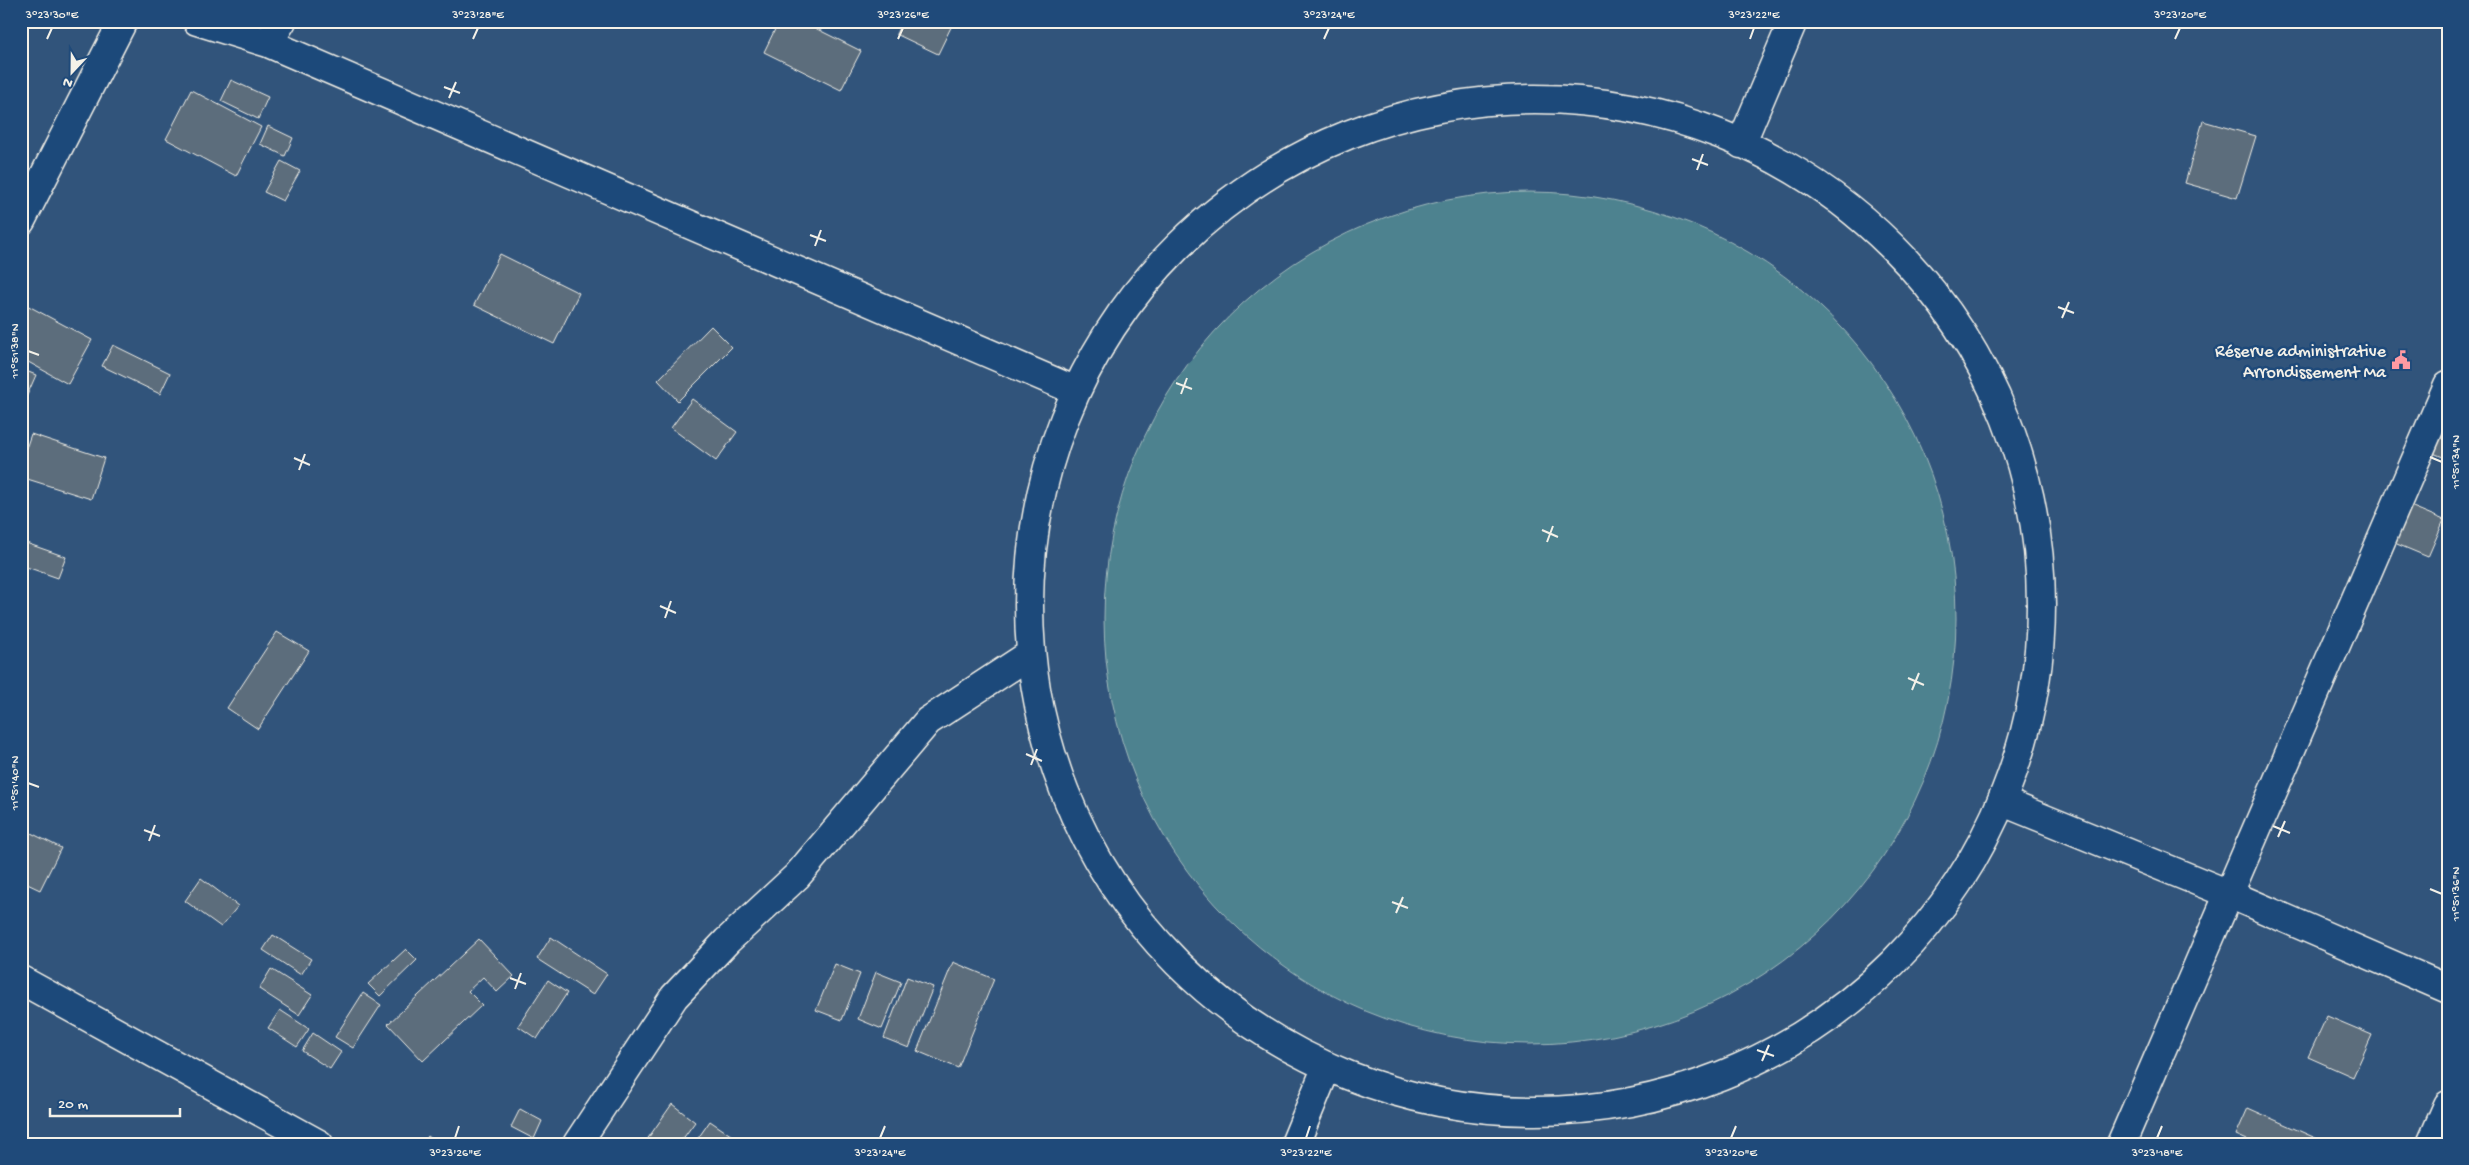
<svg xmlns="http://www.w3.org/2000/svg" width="2469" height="1165" font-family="'Gochi Hand',sans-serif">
<rect width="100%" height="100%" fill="#31547b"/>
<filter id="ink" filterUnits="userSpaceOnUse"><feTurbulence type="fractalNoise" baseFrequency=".02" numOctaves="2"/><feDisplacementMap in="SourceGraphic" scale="10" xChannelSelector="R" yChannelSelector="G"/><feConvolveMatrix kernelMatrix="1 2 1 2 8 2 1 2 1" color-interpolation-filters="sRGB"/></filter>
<g filter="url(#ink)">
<!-- green -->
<path fill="#4e828f" stroke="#a1babc" d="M1104 618a426 426 0 1 1 852 0a426 426 0 1 1-852 0Z"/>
<!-- building -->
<path fill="#5b6d7c" stroke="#f4f1e8" d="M779 21H801L861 51 841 90 764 52Z
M902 21H954L938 54 896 34Z
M231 80 268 97 258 119 221 101Z
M191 90 261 127 236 176 166 139Z
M2203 121 2256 136 2237 198 2185 183Z
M268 126 293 138 285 156 260 144Z
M281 161 300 171 283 201 264 192Z
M500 254 579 293 554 344 474 305Z
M21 302 92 340 68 384 21 358Z
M711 326 732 347 678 401 658 380Z
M113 345 170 373 160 394 102 366Z
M21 369 36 375 21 409Z
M692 399 737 432 716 461 671 428Z
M2448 418V459L2433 453Z
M31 434 104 458 91 499 21 477V463Z
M2408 505 2444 520 2428 557 2392 542Z
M26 543 66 557 58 578 21 565Z
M277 632 309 651 258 729 227 708Z
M27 831 61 848 40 890 21 881V842Z
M201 878 238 906 221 927 185 901Z
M273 935 311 959 301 975 263 950Z
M551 937 607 974 593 995 537 959Z
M479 939 514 976 497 992 483 977 468 991 482 1005 423 1061 388 1024Z
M406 949 417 960 380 996 368 984Z
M953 962 994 979 958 1068 917 1051Z
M835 964 860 974 842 1020 816 1010Z
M271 969 312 995 299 1015 259 989Z
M876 972 901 982 882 1029 858 1019Z
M907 977 933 987 909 1048 884 1038Z
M548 980 567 993 537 1039 518 1026Z
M363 993 381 1005 353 1048 335 1037Z
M280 1010 309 1029 297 1047 268 1028Z
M2327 1016 2372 1035 2353 1077 2308 1057Z
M313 1033 341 1052 330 1069 302 1051Z
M672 1104 695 1122 679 1144H644Z
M2248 1108 2329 1144H2256L2236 1135Z
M520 1109 542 1121 534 1139 511 1127Z
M710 1121 744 1144H694Z
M428 1136 439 1144H423Z"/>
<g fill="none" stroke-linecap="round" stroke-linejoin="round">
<!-- street casing -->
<g stroke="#f4f1e8" stroke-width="31">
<path id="street" d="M197 21 268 43 1074 390
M268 43 282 21
M1029 605a506 506 0 1 1 1012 0a506 506 0 1 1-1012 0Z
M1741 144 1793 21
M21 221 123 21
M2003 802 2229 894 2448 989
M21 980 319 1144
M577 1144 674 997 727 941 797 876 928 721 1029 655
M1295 1144 1327 1066
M2121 1144 2448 385
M2431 1144 2448 1105"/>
</g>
<!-- street -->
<use href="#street" stroke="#1f4a7a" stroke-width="28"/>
</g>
</g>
<!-- ticks -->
<path fill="none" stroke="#f4f1e8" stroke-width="2" d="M47 39 52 28M473 39 478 28M898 39 903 28M1324 39 1329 28M1750 39 1754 28M2175 39 2180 28M444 87 460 93M449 98 456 82M1692 159 1708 165M1697 170 1703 154M810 235 826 241M815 246 821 230M2058 307 2074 313M2062 318 2069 302M28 351 39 355M1176 383 1192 389M1181 394 1187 378M2430 457 2442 462M294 458 310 465M299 470 305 454M1542 530 1558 537M1547 542 1553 526M660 606 676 613M665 618 671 601M1908 678 1924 685M1912 690 1919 673M1026 754 1042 761M1031 765 1037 749M28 783 39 787M2273 826 2290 833M144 830 160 836M2278 837 2285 821M149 841 155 825M2430 889 2442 894M1392 902 1408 908M1396 913 1403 897M510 978 526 984M515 989 521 973M1757 1050 1774 1056M1762 1061 1769 1045M455 1138 459 1126M880 1138 885 1126M1306 1138 1310 1126M1731 1138 1736 1126M2157 1138 2162 1126"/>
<!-- icons -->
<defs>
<g id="civic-bare" transform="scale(1.5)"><path d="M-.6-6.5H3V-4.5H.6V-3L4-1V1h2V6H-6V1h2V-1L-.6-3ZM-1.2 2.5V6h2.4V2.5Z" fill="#ff9aa2" stroke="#1f4a7a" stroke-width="2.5" paint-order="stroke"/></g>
</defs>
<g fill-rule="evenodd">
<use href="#civic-bare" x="2401" y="360"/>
</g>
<g text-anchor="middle" stroke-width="5" stroke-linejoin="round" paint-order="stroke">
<!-- poi labels -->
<g font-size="18" fill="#f4f1e8" stroke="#1f4a7a" text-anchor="end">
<text x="2386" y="356">Réserve administrative<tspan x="2386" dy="21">Arrondissement Ma</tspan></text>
</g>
</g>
<!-- margin -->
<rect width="2469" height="1165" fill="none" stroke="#1f4a7a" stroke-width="55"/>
<!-- north arrow -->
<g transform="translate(72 72) rotate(202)" stroke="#1f4a7a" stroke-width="4" paint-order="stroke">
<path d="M0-4L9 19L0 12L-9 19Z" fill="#f4f1e8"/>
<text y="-8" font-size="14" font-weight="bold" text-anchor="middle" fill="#f4f1e8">N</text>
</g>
<!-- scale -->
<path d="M50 1108v8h130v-8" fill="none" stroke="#f4f1e8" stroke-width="2.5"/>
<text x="58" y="1108" font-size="15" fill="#f4f1e8" stroke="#1f4a7a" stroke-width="4" paint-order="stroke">20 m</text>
<rect x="28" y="28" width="2414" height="1110" fill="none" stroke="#f4f1e8" stroke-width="2"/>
<g font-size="12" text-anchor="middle" fill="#f4f1e8">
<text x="52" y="18">3°23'30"E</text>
<text x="478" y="18">3°23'28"E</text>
<text x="903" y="18">3°23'26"E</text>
<text x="1329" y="18">3°23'24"E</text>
<text x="1754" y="18">3°23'22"E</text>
<text x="2180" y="18">3°23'20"E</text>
<text transform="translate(14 351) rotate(-90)" y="4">11°51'38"N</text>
<text transform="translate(2455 462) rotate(-90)" y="4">11°51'34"N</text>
<text transform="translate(14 783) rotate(-90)" y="4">11°51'40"N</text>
<text transform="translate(2455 894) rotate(-90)" y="4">11°51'36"N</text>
<text x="455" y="1156">3°23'26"E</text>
<text x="880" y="1156">3°23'24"E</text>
<text x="1306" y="1156">3°23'22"E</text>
<text x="1731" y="1156">3°23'20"E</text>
<text x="2157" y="1156">3°23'18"E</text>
</g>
</svg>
